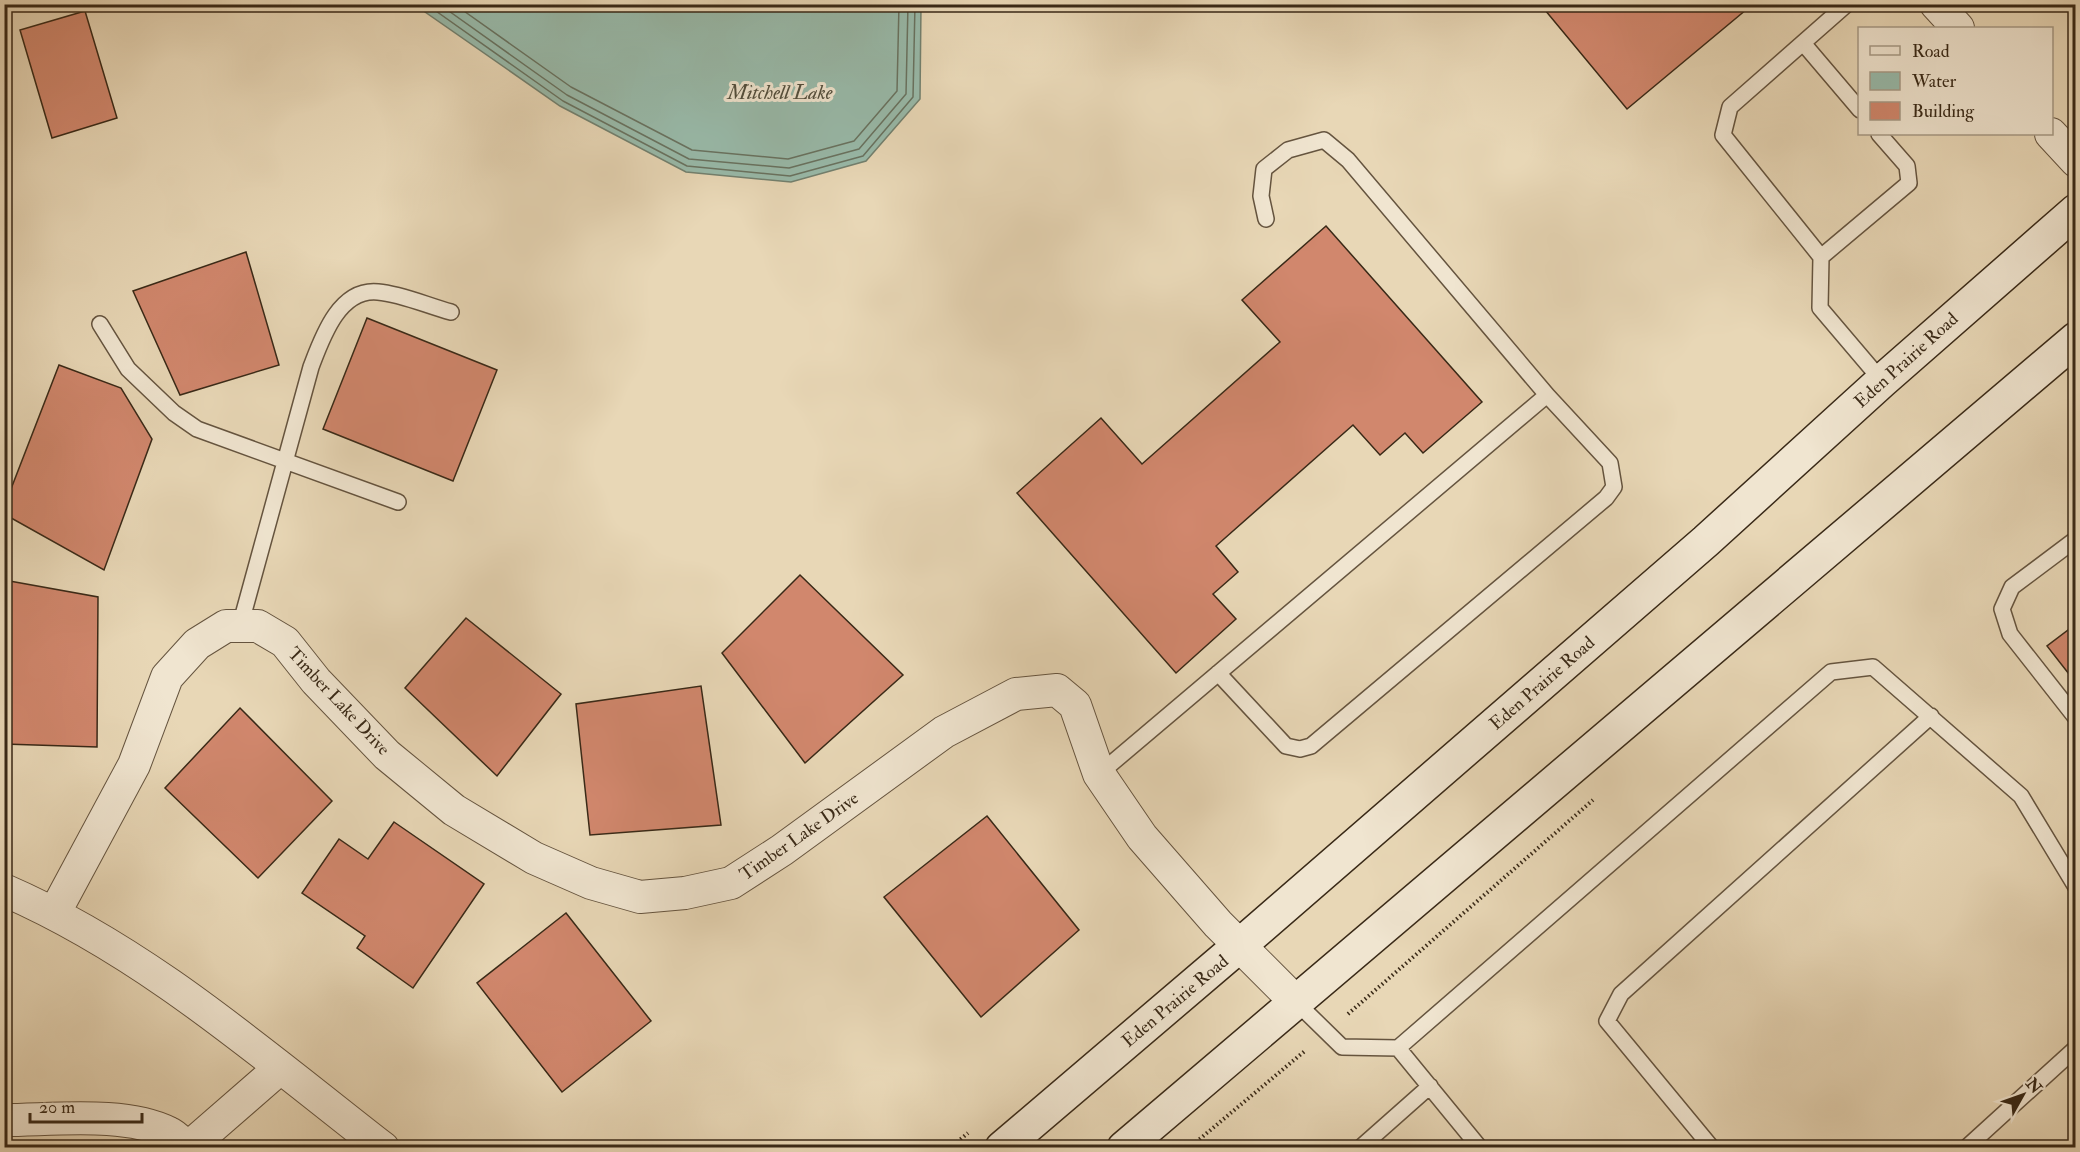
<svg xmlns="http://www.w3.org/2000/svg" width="2080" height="1152" font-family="'IM FELL Double Pica',serif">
<rect width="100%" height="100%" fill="#e8d7b6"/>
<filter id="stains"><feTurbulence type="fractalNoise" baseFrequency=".00333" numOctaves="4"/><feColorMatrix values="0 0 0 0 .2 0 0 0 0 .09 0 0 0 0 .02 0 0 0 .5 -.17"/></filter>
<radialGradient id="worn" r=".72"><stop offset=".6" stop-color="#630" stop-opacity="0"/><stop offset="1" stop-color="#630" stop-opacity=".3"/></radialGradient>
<!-- water -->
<path fill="#98baaa" stroke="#72806f" stroke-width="1.5" d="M415 5H921L920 99 866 161 791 182 686 172 560 106Z"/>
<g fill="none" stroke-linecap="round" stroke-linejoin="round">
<!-- shore -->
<path stroke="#687260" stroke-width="1.5" d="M426 4 563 101 687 166 790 176 863 156 913 97 915 4
M439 4 567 95 689 159 789 168 859 149 906 94 908 4
M454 4 571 87 692 150 788 159 854 141 897 91 899 4"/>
</g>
<!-- building -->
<path fill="#d1876d" stroke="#392917" stroke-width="1.5" d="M1540 4H1753L1627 109Z
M85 11 117 118 52 138 20 30Z
M1326 226 1482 402 1423 453 1405 433 1380 455 1353 425 1216 546 1238 572 1213 594 1236 619 1176 673 1017 493 1101 418 1142 464 1280 342 1242 300Z
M246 252 279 365 180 395 133 291Z
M367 318 497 370 453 481 323 429Z
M59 365 121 388 152 439 104 570 4 514V507Z
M800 575 903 675 805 763 722 653Z
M4 580 98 597 97 747 4 744Z
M466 618 561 694 497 776 405 688Z
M2076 624V683L2047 646Z
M701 686 721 825 590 835 576 704Z
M240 708 332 801 258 878 165 788Z
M987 816 1079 930 981 1017 884 897Z
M394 822 484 884 413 988 357 948 365 936 302 893 339 839 368 859Z
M566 913 651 1021 562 1092 477 983Z"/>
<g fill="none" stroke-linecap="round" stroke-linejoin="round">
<!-- service casing -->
<g stroke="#65543f" stroke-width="18">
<path id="service" d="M1847 4 1730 107 1723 135 1821 257 1820 308 1882 381
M1803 43 1860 110
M1821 257 1909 183 1907 166 1879 134
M100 324 128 369 174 413 197 429 398 502
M2076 539 2012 587 2002 609 2010 634 2076 718
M240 626 311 367C322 338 339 288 378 292 402 294 428 306 451 312
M1218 673 1286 746 1300 749 1311 746 1606 498 1614 487 1610 463 1547 395
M1099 774 1547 395 1348 160 1324 140 1288 150 1264 169 1261 196 1266 219
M1296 1002 1342 1047 1398 1048 1831 672 1873 667 2021 796 2076 887
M1398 1048 1480 1148
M1360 1148 1430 1086
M1712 1148 1607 1021 1621 994 1931 716
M1966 1148 2076 1048"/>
</g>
<!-- minor casing -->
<g stroke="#65543f" stroke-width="34">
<path id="minor" d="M1936 4 1958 28
M2051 134 2076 161
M4 890C145 951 263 1055 383 1148
M55 912 134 765 167 677 197 644 226 626H258L285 642 316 681 387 755 454 810 534 858 591 883 640 897 685 893 731 883 782 850 944 732 1016 694 1057 690 1075 705 1099 774 1142 837 1218 924 1296 1002
M4 1120C53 1120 126 1111 169 1133 176 1136 181 1143 187 1148
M188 1148 280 1068"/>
</g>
<!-- secondary casing -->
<g stroke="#392917" stroke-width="36">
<path id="secondary" d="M1002 1148 1239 946 1706 541 1882 381 2076 211
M1124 1148 2076 339"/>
</g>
<!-- path -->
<path stroke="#392917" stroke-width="4" stroke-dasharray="1.5 3" stroke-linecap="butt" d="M1348 1014 1593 800
M950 1148 968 1133
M1189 1148 1306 1050"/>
<!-- service -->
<use href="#service" stroke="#f0e5d0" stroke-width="15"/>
<!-- minor -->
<use href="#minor" stroke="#f0e5d0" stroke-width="32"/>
<!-- secondary -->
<use href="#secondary" stroke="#f0e5d0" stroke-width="33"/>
</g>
<g text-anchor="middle" stroke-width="6" stroke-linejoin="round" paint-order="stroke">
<!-- street labels -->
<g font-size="18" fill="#392917" stroke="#f0e5d0">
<text transform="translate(1906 360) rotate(-42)" y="6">Eden Prairie Road</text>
<text transform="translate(1542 683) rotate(-41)" y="6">Eden Prairie Road</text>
<text transform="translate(339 701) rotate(47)" y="6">Timber Lake Drive</text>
<text transform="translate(799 836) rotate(-35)" y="6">Timber Lake Drive</text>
<text transform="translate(1175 1001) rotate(-40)" y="6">Eden Prairie Road</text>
</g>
<!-- water labels -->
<g font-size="20" font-style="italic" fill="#514d3c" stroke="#f0e5d0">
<text x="780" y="99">Mitchell Lake</text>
</g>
</g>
<!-- margin -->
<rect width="2080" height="1152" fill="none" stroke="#e8d7b6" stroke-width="24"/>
<rect x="6" y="6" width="2068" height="1140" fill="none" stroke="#392917" stroke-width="3"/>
<rect x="12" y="12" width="2056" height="1128" fill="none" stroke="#392917" stroke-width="1.5"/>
<!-- legend -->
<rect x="1858" y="27" width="195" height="108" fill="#f0e5d0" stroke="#a79a86" stroke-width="1.5"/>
<rect x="1870" y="46" width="30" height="9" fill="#f0e5d0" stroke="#a79a86" stroke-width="1.5"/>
<text x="1912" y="57" font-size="18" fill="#392917">Road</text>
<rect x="1870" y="72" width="30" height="18" fill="#98baaa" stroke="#a79a86" stroke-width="1.5"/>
<text x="1912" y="87" font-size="18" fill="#392917">Water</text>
<rect x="1870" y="102" width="30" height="18" fill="#d1876d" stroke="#a79a86" stroke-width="1.5"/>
<text x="1912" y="117" font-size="18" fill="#392917">Building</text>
<!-- north arrow -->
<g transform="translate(2023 1095) rotate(50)" stroke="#f0e5d0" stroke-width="4.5" paint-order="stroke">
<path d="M0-4.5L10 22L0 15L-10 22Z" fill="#392917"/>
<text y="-9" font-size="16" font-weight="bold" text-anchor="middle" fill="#392917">N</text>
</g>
<!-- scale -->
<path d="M30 1113v9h112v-9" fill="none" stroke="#392917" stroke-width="3"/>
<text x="39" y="1113" font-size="18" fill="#392917" stroke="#f0e5d0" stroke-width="4.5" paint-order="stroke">20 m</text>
<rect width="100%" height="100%" filter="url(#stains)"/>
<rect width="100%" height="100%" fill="url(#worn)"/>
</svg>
